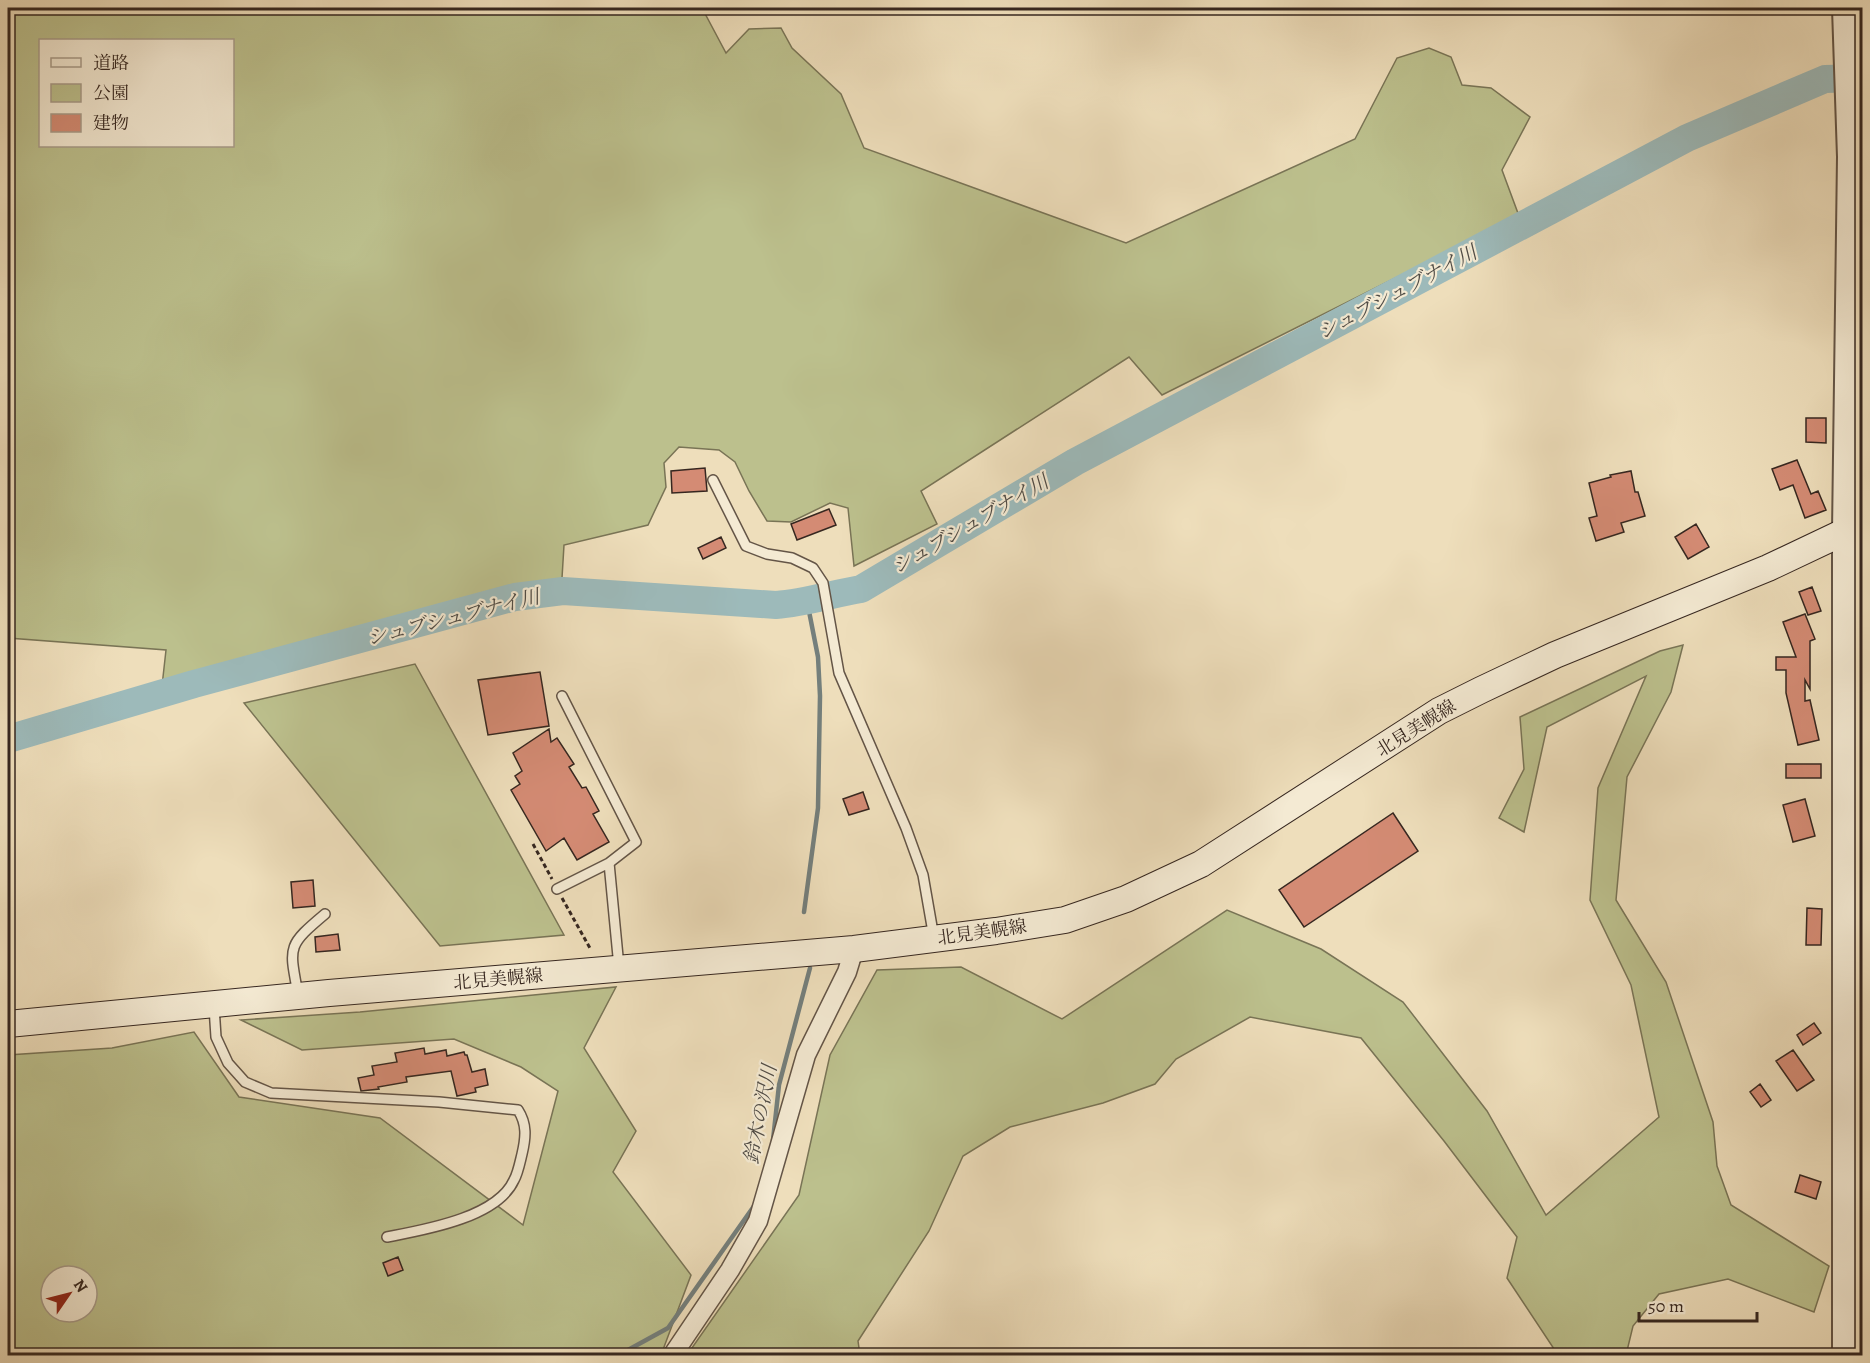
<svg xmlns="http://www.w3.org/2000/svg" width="1870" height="1363" font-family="Alegreya,'Noto Serif JP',serif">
<rect width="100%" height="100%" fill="#eedebb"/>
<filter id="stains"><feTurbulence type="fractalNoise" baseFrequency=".00333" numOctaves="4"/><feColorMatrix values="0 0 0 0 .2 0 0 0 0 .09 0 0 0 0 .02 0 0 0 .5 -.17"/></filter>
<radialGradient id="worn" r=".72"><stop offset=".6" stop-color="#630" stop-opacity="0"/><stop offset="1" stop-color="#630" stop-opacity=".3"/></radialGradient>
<!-- green -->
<path fill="#bcc08d" stroke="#797456" stroke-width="1.5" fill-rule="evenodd" d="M8 8H702L726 53 749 29 781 28 792 48 841 94 864 148 1126 243 1355 139 1397 58 1429 48 1451 57 1462 85 1491 88 1530 117 1502 170 1519 216 1162 395 1129 357 921 491 937 524 854 566 848 508 830 503 791 522 767 521 749 491 735 462 719 450 679 447 664 463 666 487 648 525 564 545 562 578 527 605 160 704 166 650 8 638ZM40 40H232V146H40Z
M1683 645 1671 692 1627 777 1616 900 1666 982 1713 1122 1717 1166 1731 1205 1829 1266 1814 1312 1728 1279 1659 1294 1633 1326 1626 1355H1558L1507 1278 1517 1237 1444 1141 1361 1038 1250 1017 1176 1059 1155 1084 1103 1103 1010 1127 963 1156 929 1231 858 1341 860 1355H766L760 1349 755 1355H687L799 1195 830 1055 877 970 961 967 1062 1019 1227 910 1321 949 1403 1002 1487 1111 1546 1215 1659 1117 1631 985 1590 900 1598 788 1646 676 1547 727 1524 832 1499 818 1524 769 1520 717 1660 651Z
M415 664 564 935 440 946 244 703Z
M616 987 584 1048 636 1131 613 1172 691 1275 661 1355 8 1356V1055L112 1048 194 1032 239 1097 380 1118 523 1225 558 1091 521 1067 454 1039 302 1050 241 1020 360 1012ZM51 1276H87V1312H51Z"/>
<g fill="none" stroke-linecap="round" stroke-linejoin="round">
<!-- stream -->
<path stroke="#747f7c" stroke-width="4.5" d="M804 912 818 808 820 696 818 657 807 601
M773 1140 779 1085 810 968
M617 1356 668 1328 754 1206"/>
<!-- river -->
<path stroke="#9dbaba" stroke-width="28" d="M8 739 194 684 515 597 563 591 776 605C805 603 832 594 861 589L1075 462 1687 138 1825 79 1862 78"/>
</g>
<!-- building -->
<path fill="#d48b74" stroke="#362720" stroke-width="1.5" d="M1806 418H1826V443L1806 442Z
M1797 460 1811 494 1818 491 1826 510 1805 518 1793 485 1780 490 1772 469Z
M705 468 707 491 672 493 671 471Z
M1631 471 1635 492H1638L1645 516 1621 523 1624 532 1596 541 1589 518 1597 516 1589 483 1611 477 1610 475Z
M829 509 836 525 797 540 791 524Z
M1696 524 1709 547 1688 559 1675 537Z
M721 537 726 548 703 559 698 548Z
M1812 587 1821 611 1808 615 1799 592Z
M1805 614 1815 639 1810 641V689L1805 680V701L1810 700 1819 740 1798 745 1786 693V670H1776V657H1796L1783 622Z
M540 672 549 726 488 735 478 680Z
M549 729 551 742 557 738 574 764 569 767 582 788 586 787 599 811 593 814 609 842 577 860 564 838 546 851 511 790 520 784 515 776 522 771 513 753Z
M1786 764H1821V778H1786Z
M863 792 869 809 849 815 843 799Z
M1805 799 1815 836 1793 842 1783 805Z
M1393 813 1418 851 1304 927 1279 890Z
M313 880 315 906 293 908 291 882Z
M1807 908 1822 909 1821 945H1806Z
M338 934 340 950 316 952 315 937Z
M1814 1023 1821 1033 1803 1045 1797 1035Z
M424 1048 425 1054 446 1050 447 1056 464 1052 465 1055H467L472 1072 485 1069 488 1085 475 1088 476 1092 457 1096 451 1071 406 1077 407 1082 378 1087 379 1089 361 1091 358 1078 374 1075 372 1066 397 1062 395 1053Z
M1793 1050 1814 1080 1797 1091 1776 1061Z
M1760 1084 1771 1100 1761 1107 1750 1092Z
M1800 1175 1821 1182 1816 1199 1795 1192Z
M398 1257 403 1270 388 1276 383 1263Z"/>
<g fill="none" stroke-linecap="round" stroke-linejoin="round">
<!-- service casing -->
<g stroke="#645547" stroke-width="12">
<path id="service" d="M713 480 746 546 767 554 792 558 813 568 823 583 839 673 906 828 923 875 934 938
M562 696 636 842 609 863 619 967
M557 889 609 863
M298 994C289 946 287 946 325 914
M214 1007 216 1037 228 1063 245 1082 271 1093 439 1102 518 1110C527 1124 526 1137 522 1154 520 1162 518 1173 514 1180 497 1218 423 1230 387 1237"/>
</g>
<!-- minor casing -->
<g stroke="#645547" stroke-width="21">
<path id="minor" d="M672 1356 730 1270 758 1221 806 1055 847 972 854 949"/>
</g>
<!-- tertiary casing -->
<g stroke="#645547" stroke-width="26">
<path id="tertiary" d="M1844 8 1849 157 1844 532V1356"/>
</g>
<!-- secondary casing -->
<g stroke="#362720" stroke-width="28">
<path id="secondary" d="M8 1024 329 993 854 949 996 931 1065 920 1126 899 1201 864 1439 711 1481 690 1555 655 1768 568 1844 532 1862 521"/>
</g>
<!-- path -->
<path stroke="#362720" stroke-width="3" stroke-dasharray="4.5 3" stroke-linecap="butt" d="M533 844 552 879
M562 898 591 950"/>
<!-- service -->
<use href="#service" stroke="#f4ead3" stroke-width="9"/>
<!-- minor -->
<use href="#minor" stroke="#f4ead3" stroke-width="18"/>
<!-- tertiary -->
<use href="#tertiary" stroke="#f4ead3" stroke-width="22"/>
<!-- secondary -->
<use href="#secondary" stroke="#f4ead3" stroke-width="26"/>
</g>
<g text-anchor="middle" stroke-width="4.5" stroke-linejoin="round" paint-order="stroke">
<!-- street labels -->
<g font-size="18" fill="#362720" stroke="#f4ead3">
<text transform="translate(1416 728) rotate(-32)" y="6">北見美幌線</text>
<text transform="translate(982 932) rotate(-8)" y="6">北見美幌線</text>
<text transform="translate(498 979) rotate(-5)" y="6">北見美幌線</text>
</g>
<!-- water labels -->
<g font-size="20" font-style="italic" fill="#504c46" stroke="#f4ead3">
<text transform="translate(1397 292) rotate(-28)" y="7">シュブシュブナイ川</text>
<text transform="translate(970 524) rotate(-30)" y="7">シュブシュブナイ川</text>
<text transform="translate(453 617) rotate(-14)" y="7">シュブシュブナイ川</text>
<text transform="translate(760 1114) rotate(-79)" y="7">鈴木の沢川</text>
</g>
</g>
<!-- margin -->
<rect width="1870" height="1363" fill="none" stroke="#eedebb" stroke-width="30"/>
<rect x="9" y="9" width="1852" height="1345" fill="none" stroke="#362720" stroke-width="3"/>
<rect x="15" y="15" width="1840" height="1333" fill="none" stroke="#362720" stroke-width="1.5"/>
<!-- legend -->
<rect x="39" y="39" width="195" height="108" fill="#f4ead3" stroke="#a89c8b" stroke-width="1.5"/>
<rect x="51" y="58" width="30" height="9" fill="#f4ead3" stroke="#a89c8b" stroke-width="1.5"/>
<text x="93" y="69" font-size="18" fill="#362720">道路</text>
<rect x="51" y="84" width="30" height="18" fill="#bcc08d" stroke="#a89c8b" stroke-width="1.5"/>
<text x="93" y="99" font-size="18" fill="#362720">公園</text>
<rect x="51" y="114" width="30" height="18" fill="#d48b74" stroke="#a89c8b" stroke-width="1.5"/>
<text x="93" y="129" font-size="18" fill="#362720">建物</text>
<!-- north arrow -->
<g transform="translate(69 1294) rotate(55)"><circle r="28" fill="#f4ead3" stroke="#a89c8b" stroke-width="1.5"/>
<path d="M0-4.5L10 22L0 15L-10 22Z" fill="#8f2418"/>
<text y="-9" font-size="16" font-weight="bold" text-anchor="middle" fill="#362720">N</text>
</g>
<!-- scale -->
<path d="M1639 1312v9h118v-9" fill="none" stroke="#362720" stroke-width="3"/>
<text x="1648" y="1312" font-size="18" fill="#362720" stroke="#f4ead3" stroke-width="4.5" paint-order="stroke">50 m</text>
<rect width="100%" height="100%" filter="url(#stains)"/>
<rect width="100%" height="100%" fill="url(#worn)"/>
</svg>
